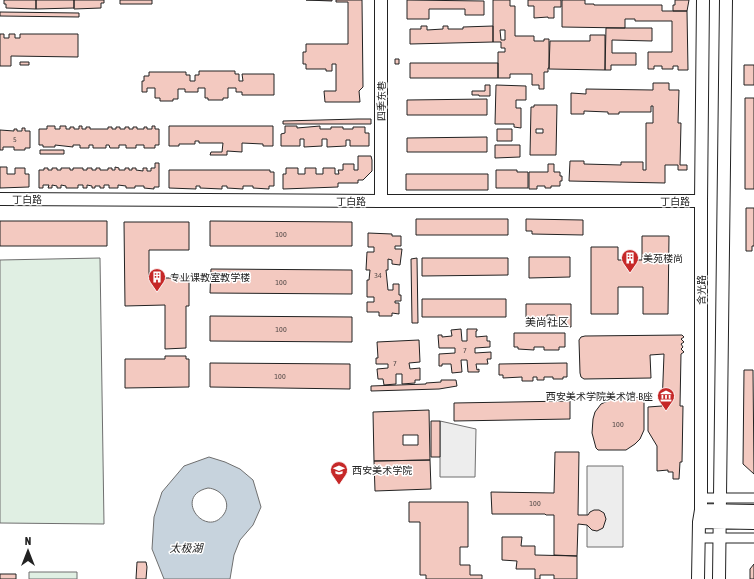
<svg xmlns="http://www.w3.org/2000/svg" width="754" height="579" font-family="'Asap Condensed','Noto Sans SC',sans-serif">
<rect width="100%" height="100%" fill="#fff"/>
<!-- green -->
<path fill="#e0efe3" stroke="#6f6f6f" d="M100 258 104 524 0 523V260Z
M29 572H77V579H29Z"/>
<!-- parking -->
<path fill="#ededed" stroke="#6f6f6f" d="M440 421 476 429 475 477H440Z
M587 466H623V547H587Z"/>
<!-- water -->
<path fill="#c7d3dd" stroke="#6f6f6f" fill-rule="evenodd" d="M209 457 225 462 240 469 253 480 261 507 253 525 240 540 234 555 230 579H164L152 549 154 517 162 492 184 466ZM208 488C221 489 232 502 224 514 206 540 172 496 208 488Z"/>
<!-- building -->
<path fill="#f3c9c0" stroke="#222" fill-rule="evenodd" d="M4 0H36V9L6 8V4H4Z
M36 0H74V8L36 9Z
M74 0H104V3H101V8L74 9Z
M120 0H152V4H120Z
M306 0H332V1Z
M336 0H362L363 87 359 91 360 102H325L324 91H336V64H332V71H326V69H306V64H303V52H306V44H348V2H336Z
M407 0 484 1V15H465V9H429V19H407Z
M493 0H510V6H515V36H534V41H544V39H549V68H548V72H544V89H539V85H532V74H510V78H498V52H505V48H501V42H493ZM500 30H505V40H501Z
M528 0H561V7H554V18H548V17L534 18V6H528Z
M562 0H585V4H594V5H662V11H687L688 70H678V66H673V69H662V66H654V69H648V52H672V21H635V19H625V28L562 27Z
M675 0H689L687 11H673V5H675Z
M0 12 79 13V17L0 16Z
M421 26H427V30L443 29V26H448V29H463V27L493 26V42L410 44V29H421Z
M606 28H652V41L612 40V53H636V65H611V70H605Z
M0 34H4V38H9V34H15V38H20V34H78V57L11 56V66H0Z
M590 35H605V70L549 69 550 41H590Z
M395 59H399V64H395Z
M20 62H29V65H20Z
M410 63H498V78H410Z
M744 65H754V85H744Z
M199 71H235V74H239V81H243L242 74H274V95H242V92H236V88H228V98H223V100H208V98H205V88H198V92H185V89H178V99H173V101H160V98H155V88H147V92H142V81H144V76H149V72H186V75H190V81H195V75H199Z
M653 83H669V90H679L678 123H681L680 165H687V170H678V165H665V183L569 181 570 161H584V164L621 165V162H643V170H646V123H653V106H651V112H619V114H608V112L584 111V114H571V93L586 94V89L653 90Z
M485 85H490V96H479V95H472V91H485Z
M496 85 526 86V100H516V108H521V128L514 127V124H495Z
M745 98H754V189H745Z
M487 99V115H407V100Z
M534 105H557L556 155H530L531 107H534ZM536 129H543V133H536Z
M358 119H371V124H283V121Z
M47 126H55V129H60V126H66V129H70V127H74V129H79V126H82V129H86V127H90V129H108V127H112V129H116V127H120V129H125V127H129V129H133V127H137V129H144V127H147V129H152V126H155V129H159V145H155V148H144V145H136V148H126V145H119V148H110L109 145H106V148H93V145H89V148H80V145H73V147L55 145V147H43V145H39V129H47Z
M169 126H273V146H263V144L242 143V152L227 151V155H210L211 152H222L223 143H199V141H195V144H179V146H169Z
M285 126H297V128L320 126V129H331V127H343V129H353V127H365V133H369V146H350V140H346V146L327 147V139H322V146L304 147V139H300V146H281V134L285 133Z
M22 128H25V131H30V148H25V150H14V147H3V150H0V130L14 131V129H17V131H22Z
M497 129H512V141H497Z
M487 137V152H407V138Z
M495 145H520V157L495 158Z
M40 150H64V154H40Z
M358 156H371L372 160V171L363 180H358V183H338V187L283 189V174H286V168H298V174H305V168H316V174H323V168H335V174H339L338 170H343V164H354V170H358Z
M155 163H159V187H154V189L144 188V186H135V188H126V186L118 185V188H109V185H104V188H100V186H95V188H92V186L87 185V188H83V185H78V188H66V186L61 185V188H57V186L52 185V188H48L49 185H43V188H39V170H44V168H48V170H52V168H57V170H61V168H70V170H73V168H83V170H87V168H92V170H96V168H100V170H108V168H112V170H115V167L119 168V170H125V168H129V170H132V168H136V170L143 171V168H147V171H151V168H155Z
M548 164H554V172H560V176H562V181H560V186H551V188H545V186H537V189H529V172H548Z
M0 167H7V174H15V168H25V174H29V187L0 188Z
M169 170H270V172H274V186H269V189L253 188V186H243V189L227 188V186H222V189L200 188V186H196V189L169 188Z
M496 170H517V172H528V188H496Z
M406 174H488V190H406Z
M746 208H754V246H752V251H746Z
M416 219H508V235H416Z
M526 219 583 220V235L532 234V231H526Z
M0 221H107V246H0Z
M210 221 352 222V246H210Z
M124 222H189V250H149V278H189V306H186V348L165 349V305L125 306Z
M368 233 392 234V236H401V246H395V249H402L400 265 392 264V260L388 259V270H386L388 290H393V284H399V295H401V301H395V303H399V314L392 313V316H379V312H367V302H374V297H367V280H369L370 270H366L367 252H374V247H368Z
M642 236H669L668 314H643V287H618V314H591V247H618V260H642Z
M529 257H570V277L529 278Z
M417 258 418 323H412L411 259Z
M422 258H508V275L422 276Z
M211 269 352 270V294L210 293Z
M422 299H506V317H422Z
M526 304H571V327H564V324H555V315H547V324H526Z
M210 316 352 317V342L210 341Z
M461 329 462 341H467V329H477V331H476V337L487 336V341H490V347L475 348V353L491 352V359H487L488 364H476L477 370 479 369V372H468L467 360H461L462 372 452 373 451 364H442V366H439V354L455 353V348H439L438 335H442V337L452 336 451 330Z
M514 333H565V347H559V350H544V347H534V350L518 349V347H514Z
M682 335 684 337 681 339 684 342 681 344 683 347 681 349 684 352 681 354 680 406H683L682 462H680L679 479H673V472H668V470L657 471V446L648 431V407L662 406 664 354 650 355 651 378 584 379 581 377 580 373 579 340 581 337 585 336Z
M419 340 420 362 409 363 410 369 420 368V380H415V383L402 384V374H396V384L384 385 383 379H378L377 369 388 368V364H376V358H378L377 342Z
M165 356H186V359H189V387L125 388V359H165Z
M210 363 350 364V389L210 387Z
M567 363V377H563V379H553V377H544V380H537V377H533V381H522V377L503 378V375H499V364Z
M744 370H753L754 474 743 464Z
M441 380H456L457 386 439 389 371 391V386L426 384V383L441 382Z
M615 398H639L644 401V430L640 439 635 444 626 450H598L596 448 592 433 593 419 595 412 601 404Z
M570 401V419L454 421V403Z
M429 410 430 460 374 461 373 412ZM403 435H418V445H403Z
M431 421H440V457H431Z
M555 452H579L578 515H588L590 512 594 510H599L604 513 606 519 603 528 597 531 592 530 587 525 578 524 577 556 554 555V515H546L545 514H492L491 492 554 493Z
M430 460 431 489 375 491 374 461Z
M409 502H468V547H460V565H470V575H482V579H426V575H420V522H409Z
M502 537H522L521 546H535V555L577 556V579H554V575H540V579H535V569H516L517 561 502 560Z
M137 562H146L147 567 146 579H136Z
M754 564V579H750V569Z
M0 574H16V579H0Z"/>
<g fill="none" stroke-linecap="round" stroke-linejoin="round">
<!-- street casing -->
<g stroke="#222" stroke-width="11">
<path id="street" d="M701 498H754
M699 538H754"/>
</g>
<!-- secondary casing -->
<g stroke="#222" stroke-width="14">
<path id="secondary" d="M0 199 381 201H701
M381 201V0
M701 510 754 511
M699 522 754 523
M698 579 699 522 701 510V201L703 0
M719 579 726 0"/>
</g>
<!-- street -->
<use href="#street" stroke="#fff" stroke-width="9"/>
<!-- secondary -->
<use href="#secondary" stroke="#fff" stroke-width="12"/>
</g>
<!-- icons -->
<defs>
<g id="building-pin" transform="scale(0.9)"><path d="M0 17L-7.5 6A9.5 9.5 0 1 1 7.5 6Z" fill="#c62828" stroke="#fff"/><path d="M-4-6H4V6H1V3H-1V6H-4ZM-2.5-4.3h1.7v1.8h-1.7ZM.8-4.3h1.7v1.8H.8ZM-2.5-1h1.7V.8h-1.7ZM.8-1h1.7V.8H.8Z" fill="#fff"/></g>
<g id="museum-pin" transform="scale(0.9)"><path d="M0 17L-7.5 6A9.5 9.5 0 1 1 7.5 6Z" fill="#c62828" stroke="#fff"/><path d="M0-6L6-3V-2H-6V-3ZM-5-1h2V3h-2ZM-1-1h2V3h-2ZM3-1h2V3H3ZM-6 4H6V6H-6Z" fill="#fff"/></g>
<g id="university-pin" transform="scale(0.9)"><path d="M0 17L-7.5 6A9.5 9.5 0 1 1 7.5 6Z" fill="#c62828" stroke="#fff"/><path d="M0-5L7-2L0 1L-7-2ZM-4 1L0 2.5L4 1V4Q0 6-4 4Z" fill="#fff"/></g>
</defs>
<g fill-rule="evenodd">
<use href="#building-pin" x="630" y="258"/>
<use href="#building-pin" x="157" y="277"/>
<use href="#museum-pin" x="666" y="396"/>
<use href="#university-pin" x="339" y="470"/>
</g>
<g text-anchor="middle" stroke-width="3" stroke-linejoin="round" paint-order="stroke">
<!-- number labels -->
<g font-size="8" fill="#564c4a">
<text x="15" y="142">5</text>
<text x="281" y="237">100</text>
<text x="378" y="278">34</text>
<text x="281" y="285">100</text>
<text x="281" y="332">100</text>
<text x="465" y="353">7</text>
<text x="395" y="366">7</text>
<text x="280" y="379">100</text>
<text x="618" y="427">100</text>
<text x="535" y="506">100</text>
</g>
<!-- street labels -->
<g font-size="10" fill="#222" stroke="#fff">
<text transform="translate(381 101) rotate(-90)" y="4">四季东巷</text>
<text x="27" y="203">丁白路</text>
<text x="351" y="205">丁白路</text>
<text x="675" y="205">丁白路</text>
<text transform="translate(701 290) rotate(-90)" y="4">含光路</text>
</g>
<!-- poi labels -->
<g font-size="10" fill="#222" stroke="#fff" text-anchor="start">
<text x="643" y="262">美苑楼尚</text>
<text x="170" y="281">专业课教室教学楼</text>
<text x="653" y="400" text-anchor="end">西安美术学院美术馆-B座</text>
<text x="352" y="474">西安美术学院</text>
</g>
<!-- neighbourhood labels -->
<g font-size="11" fill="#222" stroke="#fff">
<text x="547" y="326">美尚社区</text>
</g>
<!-- water labels -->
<g font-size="11" font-style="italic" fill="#222" stroke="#fff">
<text x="186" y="552">太极湖</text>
</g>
</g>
<!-- north arrow -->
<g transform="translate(28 551)" stroke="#ffffff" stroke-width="3" paint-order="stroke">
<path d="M0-3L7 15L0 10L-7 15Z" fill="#222222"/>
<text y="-6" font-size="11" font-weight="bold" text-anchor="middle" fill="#222222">N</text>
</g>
</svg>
